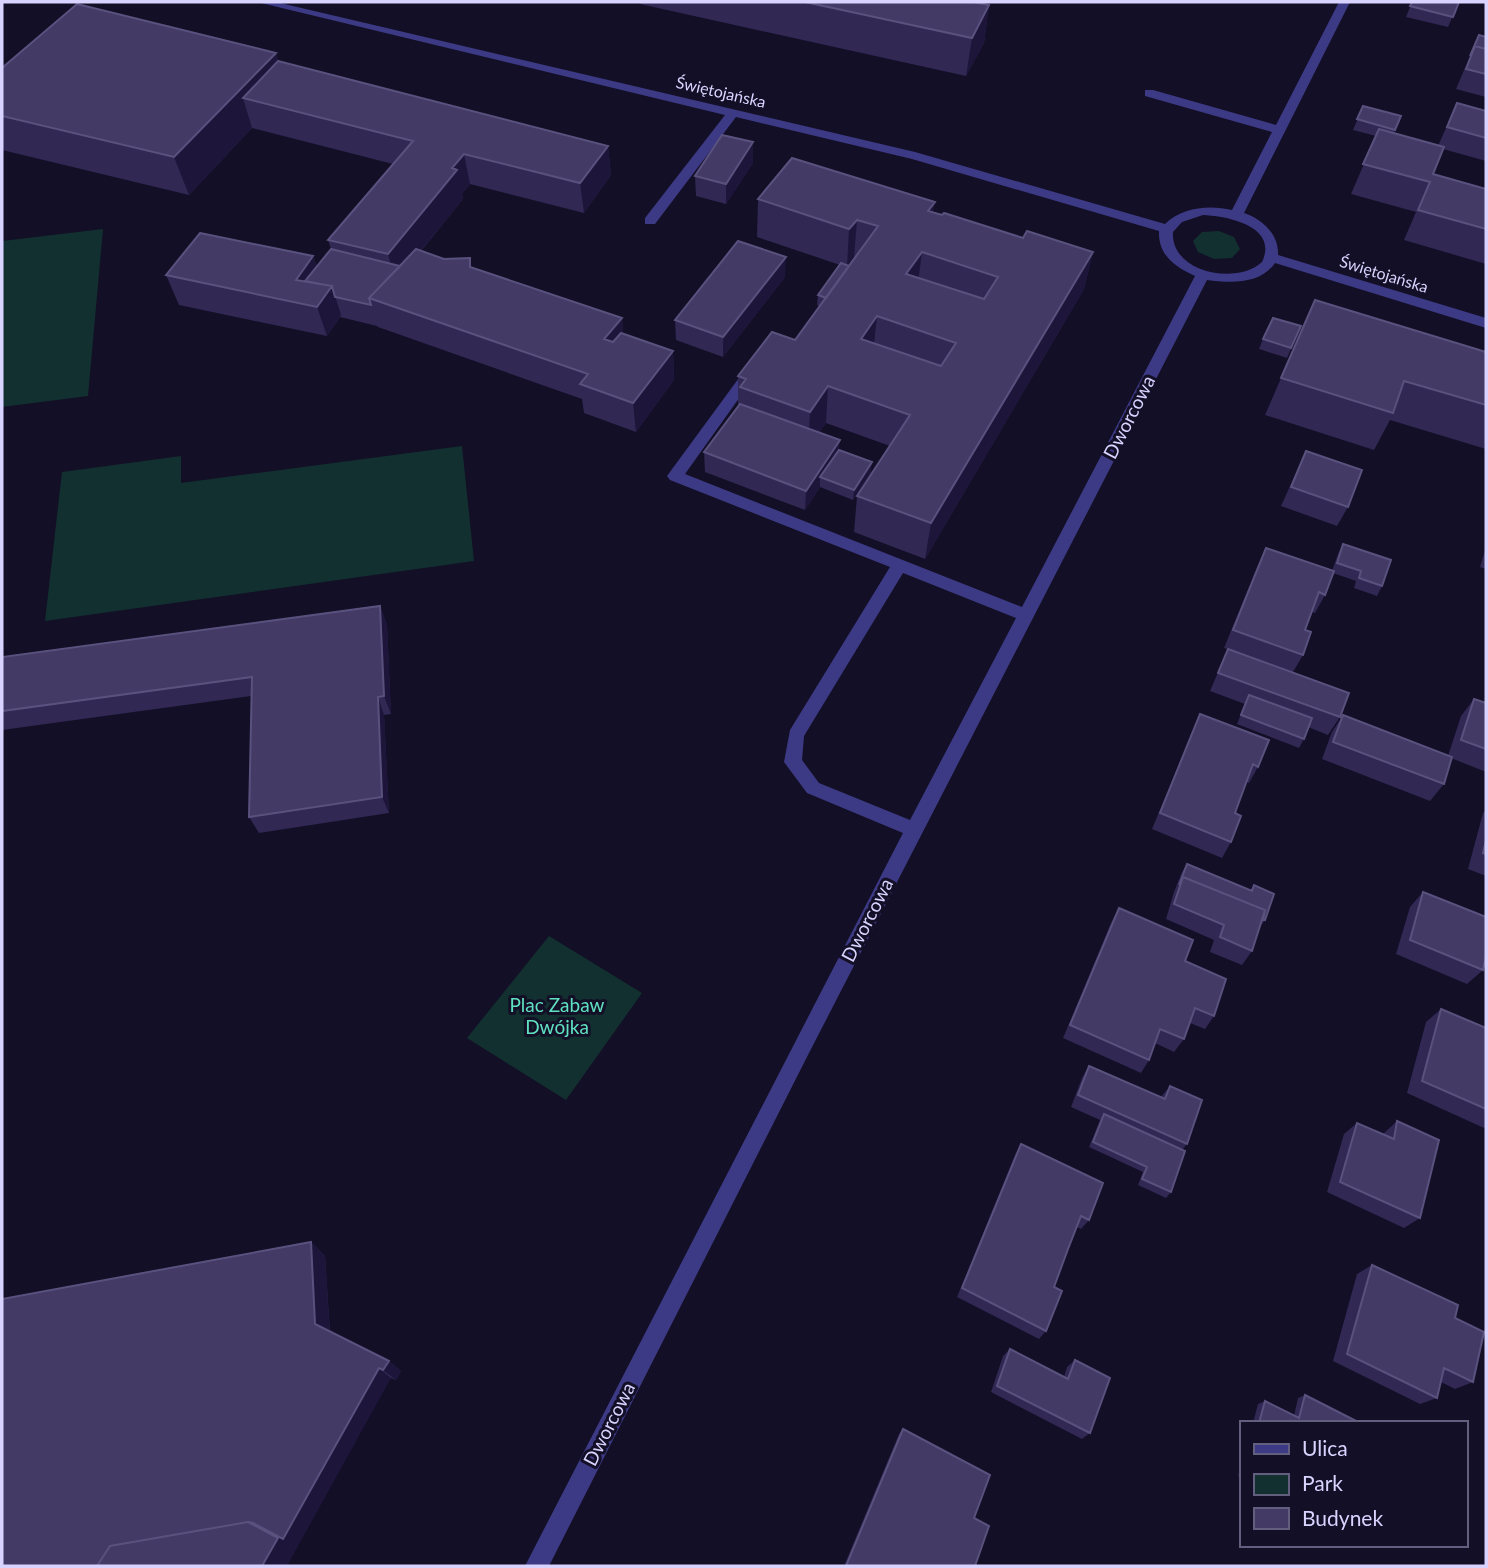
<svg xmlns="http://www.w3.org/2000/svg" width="1488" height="1568" font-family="Lato,sans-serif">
<rect width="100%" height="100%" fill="#130f26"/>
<!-- green -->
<path fill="#12302f" d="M103 229 88 396 2 407V241Z
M1219 231 1234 237 1240 249 1232 258 1214 259 1198 252 1193 241 1202 232Z
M462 446 474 561 45 621 62 472 181 456V483Z
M549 936 642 993 566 1100 467 1038Z"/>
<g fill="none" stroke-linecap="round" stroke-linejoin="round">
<!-- minor -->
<path fill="#3d3a85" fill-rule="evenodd" d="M257 2H276L915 152 1165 224C1183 207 1209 205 1232 210L1272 132 1145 96V90H1153L1276 125 1339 2H1350L1244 213C1262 219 1279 234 1278 255L1486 318V328L1275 263C1260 285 1230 283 1207 280L809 1053 549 1566H525L903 833 807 793 784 762 790 730 890 567 670 480 667 476 747 367H757V373L685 474 1022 607 1195 276C1175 267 1158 255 1159 231L912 159 736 117 655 224H645V218L725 115ZM1203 215C1227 216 1279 226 1262 262 1236 286 1170 272 1173 232L1182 222ZM903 573 1016 618 910 820 819 783 802 760 804 736Z"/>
</g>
<!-- wall -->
<path fill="#312854" d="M640 2H973L989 5 984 43 966 76 640 4Z
M1412 2H1459L1448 27 1406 17Z
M1479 35 1486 37V97L1456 89Z
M276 53 278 61 608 146 611 175 584 213 470 184 462 194 463 199 421 251 622 318 623 334 673 351 674 380 636 432 584 413 582 399 378 327 377 326 340 317 327 336 179 305 166 275 313 256 317 267 331 249 328 240 393 164 252 128 189 195 2 150V68Z
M1457 103 1486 111V161L1443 149 1433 174 1485 188 1486 185V264L1404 240 1416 212 1351 194 1376 136 1353 130 1363 106 1401 116 1394 133 1438 146Z
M753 163 726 204 696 196 695 176Z
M758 199 933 212 1023 238 1093 252 1084 289 925 559 854 532 857 496 890 446 826 423 819 433 839 450 871 472 853 500 820 487 805 510 705 472 704 452 738 407V376L795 340 819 306 817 305 818 295 840 265 757 237Z
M785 277 723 357 676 340 675 320Z
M1315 300 1486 352V449L1390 420 1374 450 1265 415Z
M1301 326 1287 358 1259 349 1263 339Z
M1306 451 1348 507 1337 526 1281 506Z
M1343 544 1382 586 1377 596 1354 588 1356 581 1333 573 1325 595 1315 613 1312 612 1305 630 1303 655 1293 672 1340 717 1328 735 1308 727 1304 739 1299 748 1237 724 1245 704 1210 691 1228 649 1224 648 1257 567 1266 548 1332 571 1338 554Z
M1486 547V569L1480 567Z
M380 606 387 625 391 714 384 715 389 813 259 833 249 817 251 696 2 730V657Z
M1474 699 1486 703V772L1451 758 1444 784 1430 801 1322 759 1332 732 1343 715 1448 756 1461 716Z
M1200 714 1258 767 1249 783 1246 782 1235 813 1231 842 1222 858 1152 829 1192 732Z
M1486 810V876L1468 869 1483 813Z
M1187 864 1250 890 1254 885 1265 920 1260 927 1252 951 1242 965 1210 952 1214 940 1166 919 1174 892 1182 872Z
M1423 892 1483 970 1467 984 1396 954 1410 907Z
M1119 908 1185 961 1214 1016 1205 1029 1190 1023 1184 1039 1174 1052 1155 1043 1149 1060 1141 1073 1063 1038 1111 923Z
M1441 1009 1486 1028V1126L1484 1128 1407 1093 1426 1022Z
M1089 1066 1161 1097 1170 1086 1187 1144 1182 1150 1171 1192 1166 1198 1138 1185 1143 1172 1089 1147 1100 1120 1071 1107 1082 1078Z
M1397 1121 1420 1218 1404 1228 1327 1192 1344 1134 1357 1123 1383 1134Z
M1021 1144 1089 1220 1081 1229 1077 1227 1054 1287 1046 1331 1039 1339 957 1297 1015 1155Z
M311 1242 325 1256 330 1332 389 1361 401 1371 396 1380 391 1378 2 1566Z
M1372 1265 1455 1318 1473 1382 1455 1389 1441 1382 1437 1398 1420 1404 1333 1361 1357 1274Z
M1010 1349 1064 1377 1067 1367 1075 1360 1090 1433 1082 1439 991 1392 1003 1356Z
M1305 1395 1360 1423H1253L1258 1404 1265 1401 1294 1416 1298 1398Z
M903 1429 974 1518 975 1566H844L899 1434Z
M1241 1465V1478L1238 1476Z"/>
<!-- shaded-wall -->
<path fill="#1d163a" d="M989 5 984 43 966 76 972 38Z
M276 53 287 91 243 98 252 128 189 195 174 157Z
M753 142V163L726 204V184Z
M608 146 611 175 584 213 580 183Z
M464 154 470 184 462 194 463 199 395 282 388 254 452 168Z
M935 202 929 240 928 211Z
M857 220 854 258 847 267 849 229Z
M922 252 917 290 906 274Z
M1093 252 1084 289 925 559 931 523Z
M313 256 323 286 296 280Z
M786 257 785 277 723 357V337Z
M332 286 341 315 327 336 317 307Z
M877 316 873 354 861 339Z
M622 318 624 347 604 339Z
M673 351 674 380 636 432 633 403Z
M828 386 826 423 808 449 810 412Z
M840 440 838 460 820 477V487L805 510 806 491Z
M872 462 871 472 853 500 854 490Z
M380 606 387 625 391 714 384 696Z
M378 697 384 715 389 813 382 797Z
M311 1242 325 1256 330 1335 315 1324Z
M389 1361 401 1371 396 1380 383 1370Z
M379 1368 391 1378 287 1566H262L248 1522Z"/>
<!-- building -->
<path fill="#433a66" stroke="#5a527e" stroke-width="2" fill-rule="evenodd" d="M805 2H973L989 5 972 38Z
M1412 2H1459L1453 17 1410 6Z
M77 4 276 53 174 157 2 116V68Z
M1479 35 1486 37V49L1475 46 1470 56Z
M1475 46 1486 49V74L1466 69Z
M278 61 608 146 580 183 464 154 452 168 457 170 388 254 328 240 413 141 243 98Z
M1457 103 1486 111V138L1447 127Z
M1363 106 1401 116 1395 130 1357 119Z
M1379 129 1444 147 1433 174 1486 189V229L1418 210 1430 182 1363 164Z
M722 135 753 142 726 184 695 176Z
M792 158 935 202 928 211 942 215 944 213 1023 238 1027 231 1093 252 931 523 857 496 910 415 828 386 810 412 740 387 746 379 738 376 772 332 795 340 878 226 857 220 849 229 758 199ZM922 252 998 277 984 299 906 274ZM877 316 956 343 941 366 861 339Z
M200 233 313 256 296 280 332 286 317 307 166 275Z
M738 241 786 257 723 337 675 320Z
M331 249 400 266 369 298 371 305 335 297 332 286 305 281Z
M416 249 444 259 470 258V267L622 318 604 339 613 342 621 333 673 351 633 403 580 384 588 374 369 298Z
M841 263 849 266 826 298 818 295Z
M1315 300 1486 352V405L1404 381 1393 413 1281 378Z
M1273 318 1301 326 1291 348 1263 339Z
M740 404 840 440 806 491 704 452Z
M839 450 872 462 854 490 820 477Z
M1306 451 1362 470 1348 507 1291 487Z
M1343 544 1391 560 1382 586 1359 578 1361 571 1337 563Z
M1266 548 1334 571 1325 595 1319 592 1305 630 1311 632 1303 655 1233 630Z
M380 606 384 696 378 697 382 797 249 817 252 677 2 711V657Z
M1228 649 1349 693 1340 717 1218 673Z
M1249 695 1312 718 1304 739 1241 715Z
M1474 699 1486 703V749L1461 740Z
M1200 714 1269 740 1258 767 1253 764 1235 813 1241 816 1231 842 1160 813Z
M1343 715 1452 757 1444 784 1333 742Z
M1486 840V854L1483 853Z
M1187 864 1252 891 1254 885 1274 894 1265 920 1263 919 1265 910 1183 877 1179 885Z
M1183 877 1265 910 1252 951 1220 937 1224 925 1174 904Z
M1423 892 1486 917V956L1483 970 1410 940Z
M1119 908 1193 940 1185 961 1226 979 1214 1016 1195 1008 1184 1039 1160 1029 1149 1060 1070 1025Z
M1441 1009 1486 1028V1109L1422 1081Z
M1089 1066 1165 1099 1170 1086 1202 1100 1187 1144 1078 1095Z
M1104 1114 1185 1151 1171 1192 1142 1179 1147 1167 1093 1142Z
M1397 1121 1439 1140 1420 1218 1340 1182 1357 1123 1394 1139Z
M1021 1144 1103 1183 1089 1220 1081 1216 1068 1249 1054 1287 1062 1291 1046 1331 962 1288Z
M311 1242 315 1324 389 1361 383 1370 379 1368 283 1539 253 1523 248 1522 110 1546 97 1566H2V1299Z
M1372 1265 1458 1305 1455 1318 1484 1332 1473 1382 1444 1368 1437 1398 1347 1354Z
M1010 1349 1068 1379 1075 1360 1110 1378 1090 1433 997 1386Z
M1305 1395 1360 1423H1259L1265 1401 1299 1418Z
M903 1429 990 1475 974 1518 989 1526 975 1566H846Z
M248 1522 278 1538 262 1566H97L110 1546Z"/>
<g text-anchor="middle" stroke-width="6" stroke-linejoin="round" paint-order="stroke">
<!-- far-street labels -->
<g font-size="16" fill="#d9d4ff" stroke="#130f26">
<text transform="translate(721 92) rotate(13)" y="6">Świętojańska</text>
<text transform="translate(1384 274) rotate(17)" y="6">Świętojańska</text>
</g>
<!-- street labels -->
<g font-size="19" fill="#d9d4ff" stroke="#130f26">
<text transform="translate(1129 417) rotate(-63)" y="7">Dworcowa</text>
<text transform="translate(867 920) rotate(-63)" y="7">Dworcowa</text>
<text transform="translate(609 1424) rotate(-63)" y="7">Dworcowa</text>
</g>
<!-- park labels -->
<g font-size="19" fill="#5fe0c0" stroke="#130f26">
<text x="557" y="1012">Plac Zabaw<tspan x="557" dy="22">Dwójka</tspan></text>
</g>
</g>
<!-- border -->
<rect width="1488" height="1568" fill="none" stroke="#d9d4ff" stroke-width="7"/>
<!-- legend -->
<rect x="1240" y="1421" width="228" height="126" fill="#130f26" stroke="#625e7d" stroke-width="2"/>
<rect x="1254" y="1444" width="35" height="10" fill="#3d3a85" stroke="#625e7d" stroke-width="2"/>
<text x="1302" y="1456" font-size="21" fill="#d9d4ff">Ulica</text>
<rect x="1254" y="1474" width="35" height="21" fill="#12302f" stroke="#625e7d" stroke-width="2"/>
<text x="1302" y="1491" font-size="21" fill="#d9d4ff">Park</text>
<rect x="1254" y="1508" width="35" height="21" fill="#433a66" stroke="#625e7d" stroke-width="2"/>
<text x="1302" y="1526" font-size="21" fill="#d9d4ff">Budynek</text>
</svg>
